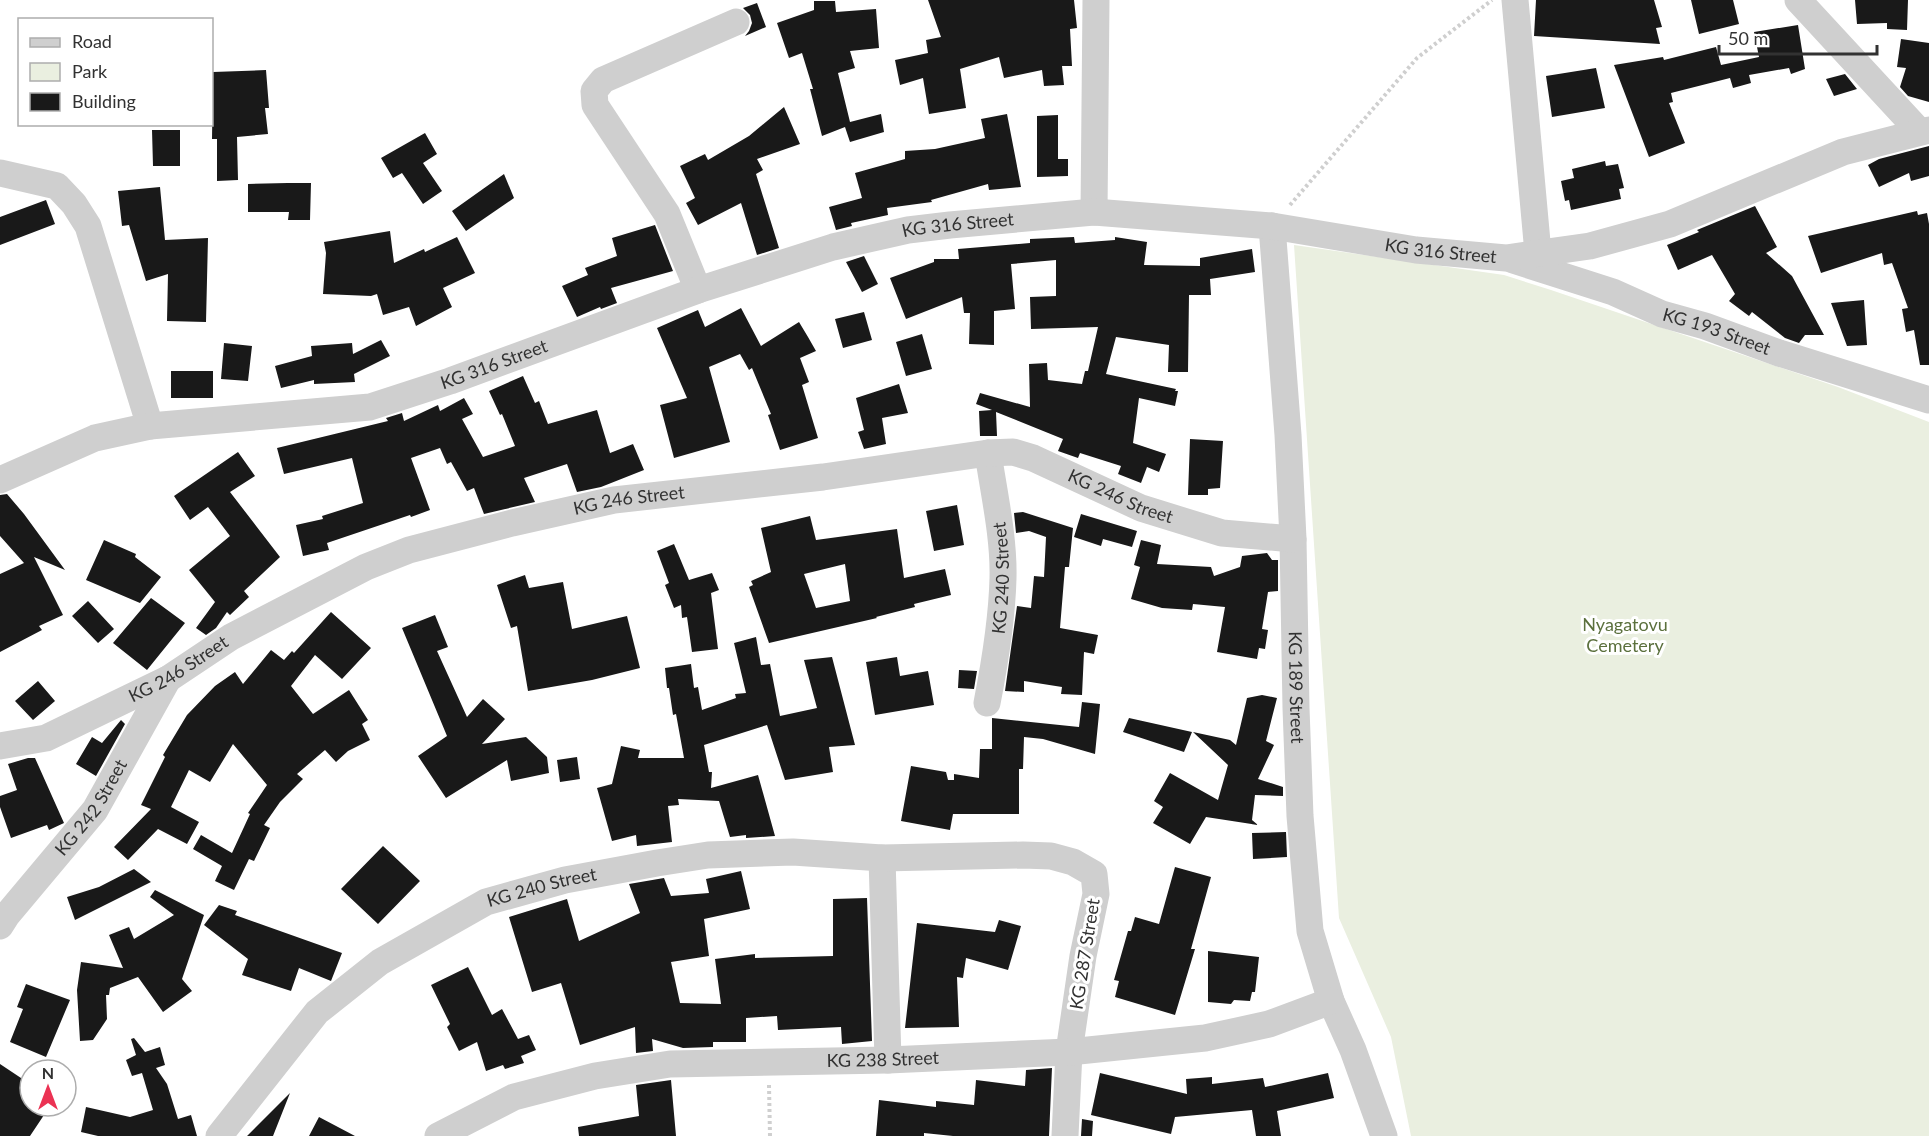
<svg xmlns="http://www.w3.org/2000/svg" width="1929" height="1136" font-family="Lato,sans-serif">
<rect width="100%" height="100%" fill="#fff"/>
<!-- green -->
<path fill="#eaefe0" d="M1294 245 1504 275 1551 290 1838 387 1929 422V1136H1411L1391 1037 1339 918Z"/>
<!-- building -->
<path fill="#191919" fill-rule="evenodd" d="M928 0H1074L1077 28 1070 29 1072 66H1062L1064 85 1044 86 1042 70 1004 78 999 57 960 69 966 108 929 114 923 78 900 85 895 60 928 53 926 40 941 37Z
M1536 0H1654L1662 27 1656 28 1660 44 1534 36Z
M1691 0H1733L1739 24 1699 34Z
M1855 0H1908L1907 30 1887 29V23L1857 24Z
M814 1H835L836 12 876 9 879 48 850 51 855 68 838 73 850 122 881 114 884 132 850 142 845 127 822 136 810 89H813L802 53 789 58 777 23 814 10Z
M757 3 766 27 745 36 749 31 752 23 750 15 743 8Z
M1798 25 1805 69 1791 74 1789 68 1749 75 1751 83 1733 88 1730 78 1671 93 1673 102 1669 103 1685 143 1649 157 1614 65 1663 57 1664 60 1716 47 1721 65 1759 57 1754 32Z
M1901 39 1929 43V102L1908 96 1900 87 1906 68 1897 67Z
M1596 68 1605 108 1552 117 1546 76Z
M266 70 269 108H265L268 134 237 137 238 180 217 181V139H212L213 72Z
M1845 74 1857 89 1834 96 1826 79Z
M784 107 800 144 757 159 763 170 756 174 779 248 757 255 741 203 698 225 686 203 695 198 680 166 705 154 708 160 749 136Z
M1007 114 1021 187 989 190 988 184 931 200 932 202 887 208 888 215 851 223 852 226 836 230 829 207 862 198 855 173 905 159V151L935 149 985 138 981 119Z
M1058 115V159H1068V176L1037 177V116Z
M152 130H180V166H153Z
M425 133 437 154 423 163 442 191 423 204 402 173 393 178 381 158Z
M1929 146V176L1911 181 1909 173 1879 187 1868 165 1879 159Z
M1605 161 1606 166 1618 164 1624 188 1619 189 1621 199 1571 210 1569 200 1565 201 1561 181 1574 178 1572 169Z
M504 174 514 198 466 231 452 211Z
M288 183H311L310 220H288L289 212H248V184Z
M160 187 165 240 208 238 206 322 167 321 168 274 146 281 129 225 122 226 118 191Z
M46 200 55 224 0 245V217Z
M1755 206 1777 247 1766 253 1792 276 1824 335H1805L1799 343 1785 338 1752 312 1749 316 1729 301 1735 294 1712 255 1678 270 1667 245 1699 232 1697 230Z
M1917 211 1918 215 1927 213 1929 224V365H1920L1914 330 1906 332 1902 309 1908 308 1892 263 1884 265 1882 253 1821 273 1808 236Z
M655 225 673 271 611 288 617 303 601 309 600 307 577 317 562 286 588 275 585 268 617 256 612 238Z
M390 231 394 263 424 249 425 252 457 237 475 273 443 288 452 307 416 326 409 307 383 315 377 294 371 296 323 294 326 253 324 242Z
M1074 237 1075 243 1115 240V237L1147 242 1144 265 1200 266V258L1252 249 1255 272 1210 279 1211 295H1189L1188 372H1168L1169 345 1116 337 1106 374 1176 389 1175 391H1178L1175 406 1139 398 1133 443 1166 454 1159 472 1147 467 1141 483 1118 474 1121 466 1080 453 1078 458 1058 451 1063 439 996 412 997 436H980L979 411 992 410 976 404 980 393 1030 407 1029 364 1047 363 1048 380 1082 384 1085 371H1088L1098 327 1031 329 1030 297 1056 296V260L1011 264 1015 309 994 311V345L969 344 970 313H964L962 297 906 319 890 278 934 262V259H959L958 249 1030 243V239Z
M864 256 878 284 862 292 846 262Z
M1864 300 1867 345 1847 346 1831 303Z
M741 308 761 346 799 322 808 337 816 351 800 358 809 382 802 385 818 438 780 450 768 415 771 414 752 368 749 370 740 354 709 367 730 442 674 458 660 405 687 398 657 328 698 310 705 327Z
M864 312 872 340 843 348 835 319Z
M922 334 932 369 906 376 896 342Z
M381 340 390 356 354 374 355 382 314 384V380L281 388 275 366 312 356 311 346 352 343 353 354Z
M224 343 252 346 248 381 221 379Z
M171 371H213V398H171Z
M523 376 535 403 539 401 548 424 597 410 610 453 633 444 644 470 601 487 577 492 567 464 524 478 535 502 484 514 474 488 467 491 451 462 447 464 440 448 411 458 430 510 411 517 410 515 327 543 329 550 303 556 296 525 323 519 322 516 363 503 352 458 284 474 277 448 388 421 386 418 402 413 404 421 438 405 440 411 464 398 473 414 462 419 483 457 515 446 502 414 500 415 489 391Z
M899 384 908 413 882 418 886 444 864 449 858 432 864 430 856 398Z
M1190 439 1223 441 1220 488 1208 489V495H1188Z
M238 452 255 476 230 492 280 557 244 591 249 597 230 615 227 612 216 628 206 635 196 628 215 602 189 570 230 536 208 507 190 520 174 496Z
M7 494 24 514 65 570 34 557 63 615 39 626 42 630 0 652V574L24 563 0 536V495Z
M957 505 964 545 934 551 926 511Z
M1023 512 1073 528 1069 567H1065L1060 628 1098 635 1094 654 1084 652 1082 695 1061 694 1062 687 1024 681V692L1005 691 1017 606 1031 608 1034 576 1044 577 1046 537 1029 531 1016 533 1014 513Z
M1081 514 1137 531 1132 547 1103 539 1101 546 1074 537Z
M810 516 816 540 897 529 904 578 945 569 951 595 914 604 915 607 876 617 877 618 769 643 749 587 753 585 751 581 771 572 761 528ZM845 564 850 601 816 608 804 574Z
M104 540 136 554 135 557 161 577 140 603 86 580Z
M1141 540 1161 545 1157 564 1211 567 1214 576 1240 567 1242 556 1267 553 1272 560H1278V591L1268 592 1262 629 1268 630 1265 649 1259 648 1257 659 1217 652 1225 607 1193 604 1192 610 1162 608 1131 599 1140 567 1134 565Z
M674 544 689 580 712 573 719 590 711 593 718 649 692 652 687 617 682 618 681 605 674 608 665 585 669 583 657 551Z
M525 575 529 588 563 582 572 629 627 616 640 668 592 680 528 691 517 626 511 628 497 585Z
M151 598 185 623 147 670 113 643Z
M88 601 114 629 98 643 72 616Z
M331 612 371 648 342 679 315 655 291 686 313 714 349 690 368 720 362 724 370 740 348 751 336 762 325 750 297 774 303 779 280 802 264 825 270 828 254 861 249 859 234 890 215 881 222 866 193 849 201 835 232 853 250 814 248 813 267 785 233 744 210 782 189 770 171 807 199 822 187 844 158 829 128 860 114 847 151 809 141 805 165 757 163 755 187 715 215 686 235 672 243 684 271 650 284 660 292 651 294 653Z
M435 615 448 647 437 651 467 717 483 699 505 719 482 744 526 737 547 757 549 773 511 781 507 760 446 798 418 756 447 736 402 628Z
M756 637 761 665 770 664 780 716 817 708 804 660 832 657 855 745 829 747 833 772 785 780 767 725 704 745 709 772H712L711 788 758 775 775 836 746 838V835L730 837 719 801 678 799 679 805 668 806 672 842 637 846 636 835 612 841 597 788 612 784 621 746 640 750 638 758H684L676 714 673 715 669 688H667L665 668 691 664 694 688 698 687 702 710 736 698 735 694 746 693 734 643Z
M897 657 900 676 928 671 934 705 875 715 866 662Z
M959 670 977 671 974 689 958 688Z
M38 681 55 701 33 720 15 701Z
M1262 695 1277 698 1266 741 1274 745 1258 779 1283 787V796L1255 795 1252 820 1258 825 1206 817 1190 844 1153 823 1163 807 1154 801 1170 773 1218 800 1228 765 1193 732 1230 740 1236 745 1247 698Z
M1082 702 1100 704 1095 754 1043 739 1024 737 1023 769H1019V814H953L950 830 901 821 911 766 946 772 948 780H954V774L979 778 980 749H992V718L1079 727Z
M1129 718 1192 732 1184 752 1123 732Z
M121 720 125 724 96 776 76 764 92 737 102 743Z
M577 757 580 779 560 782 557 760Z
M28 758H35L64 823 49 830 47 825 11 838 0 807V796L17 790 8 764Z
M1286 832 1287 857 1253 859 1252 833Z
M383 846 420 881 378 924 341 889Z
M1175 867 1211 877 1191 949H1195L1175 1015 1115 997 1119 981 1114 980 1128 931H1131L1135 917 1159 924Z
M134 869 151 882 75 920 67 897 99 887Z
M741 871 750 909 704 919 709 956 671 962 680 1003 721 1004 715 959 755 954V958L833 956V899L867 898 872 1041 842 1044 841 1027 778 1030 777 1016 746 1018V1042H713V1047L683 1048 652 1039 653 1051 636 1053 635 1027 580 1045 561 983 532 992 509 917 567 899 579 941 640 913 629 884 664 878 671 896 709 893 706 879Z
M155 890 204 915 182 979 192 991 163 1012 138 977 110 988 109 995H106L107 1019 93 1040 80 1041 77 990 81 962 123 968 109 935 129 927 134 939 174 915 150 897Z
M219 905 237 911 235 915 342 953 331 981 299 968 291 991 242 975 248 959 204 925Z
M999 920 1021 926 1008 970 966 958 963 978 957 977 959 1027 905 1028 917 923 995 932Z
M1208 951 1259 957 1255 992H1252L1250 1001 1234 1000 1231 1004 1208 1002Z
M468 967 492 1015 502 1009 518 1039 529 1035 536 1050 521 1056 524 1063 505 1069 503 1065 486 1071 477 1042 459 1051 447 1027 450 1024 431 985Z
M26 984 70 1000 46 1057 10 1042 23 1009 17 1007Z
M134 1038 145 1052 160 1047 165 1065 156 1068 167 1084 178 1119 191 1115 197 1136H98L81 1132 86 1107 130 1117 153 1110 142 1073 132 1076 126 1060 136 1055 131 1039Z
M0 1064 30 1084V1106H50L30 1136H0Z
M1052 1068 1049 1136H953L924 1133V1136H876L879 1100 936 1107V1101L974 1105 976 1080 1025 1086 1026 1070Z
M1100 1073 1187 1094 1186 1079 1212 1077V1084L1263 1078 1265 1087 1328 1073 1334 1098 1277 1111 1281 1136H1256L1252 1110 1175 1117 1171 1134 1091 1115Z
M671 1080 676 1136H579L578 1127 639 1116 636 1085Z
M290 1093 273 1136H247Z
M319 1117 355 1136H309Z
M1082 1119 1093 1121 1092 1136H1081Z"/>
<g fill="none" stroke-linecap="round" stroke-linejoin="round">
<!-- path -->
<path stroke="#cfcfcf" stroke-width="4" stroke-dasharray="3 3" stroke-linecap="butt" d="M1290 205 1417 58 1492 0
M769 1085 770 1136"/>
<!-- minor -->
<g stroke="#cfcfcf" stroke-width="27">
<path d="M1515 0 1538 253"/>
<path d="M1798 0 1919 131"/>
<path d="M0 173 57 186 74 204 88 226 150 426"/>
<path d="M1094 212 1096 0"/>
<path id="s1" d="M1272 226 1288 435 1293 539 1296 708 1300 816 1310 931 1331 1001 1353 1050 1384 1136"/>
<path id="s2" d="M1513 260 1613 292 1662 314 1705 326 1779 353 1929 400"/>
<path d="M698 290 667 214 595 105 594 91 603 80 736 22"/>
<path id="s3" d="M0 480 95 438 150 426 370 407 450 381 698 290 833 247 908 230 950 225 1094 212 1272 226 1416 250 1506 258 1590 246 1670 224 1843 152 1929 130"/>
<path id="s4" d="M987 703C995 662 1002 620 1003 578 1004 537 994 494 988 453"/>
<path id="s5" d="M0 746 46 738 168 679 231 637 366 567 409 550 512 523 614 500 823 477 988 453 1013 452 1033 458 1141 508 1222 533 1293 539"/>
<path d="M882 858 888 1060"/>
<path id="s6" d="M0 926 7 915 95 810 168 679"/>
<path id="s7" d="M219 1136 317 1012 380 962 486 902 565 880 657 863 708 855 793 852 882 858 1023 855 1051 856 1073 862 1094 874 1096 894 1083 956 1069 1052 1065 1136"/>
<path id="s8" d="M438 1136 514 1097 595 1076 670 1064 888 1060 1069 1052 1205 1038 1269 1024 1331 1001"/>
</g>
</g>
<g text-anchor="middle" stroke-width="6" stroke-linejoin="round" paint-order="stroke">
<!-- street labels -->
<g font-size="18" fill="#323232" stroke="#fff">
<text dy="6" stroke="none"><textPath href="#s3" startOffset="998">KG 316 Street</textPath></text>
<text dy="6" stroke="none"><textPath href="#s3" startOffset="1484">KG 316 Street</textPath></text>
<text dy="6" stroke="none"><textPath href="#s2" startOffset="216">KG 193 Street</textPath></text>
<text dy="6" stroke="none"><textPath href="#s3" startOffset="512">KG 316 Street</textPath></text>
<text dy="6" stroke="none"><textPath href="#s5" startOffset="1186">KG 246 Street</textPath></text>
<text dy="6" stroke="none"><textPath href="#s5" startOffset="682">KG 246 Street</textPath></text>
<text dy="6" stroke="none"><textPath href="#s4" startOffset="126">KG 240 Street</textPath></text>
<text dy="6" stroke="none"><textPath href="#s5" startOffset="196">KG 246 Street</textPath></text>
<text dy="6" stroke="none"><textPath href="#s1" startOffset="462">KG 189 Street</textPath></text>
<text dy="6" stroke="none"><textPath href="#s6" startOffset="150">KG 242 Street</textPath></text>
<text dy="6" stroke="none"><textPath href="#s7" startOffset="418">KG 240 Street</textPath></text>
<text transform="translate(1085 954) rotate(-81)" y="6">KG 287 Street</text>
<text dy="6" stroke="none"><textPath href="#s8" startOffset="458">KG 238 Street</textPath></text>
</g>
<!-- park labels -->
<g font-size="18" fill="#5b703d" stroke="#fff">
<text x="1625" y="631">Nyagatovu<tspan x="1625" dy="21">Cemetery</tspan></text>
</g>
</g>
<!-- legend -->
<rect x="18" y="18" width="195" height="108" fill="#ffffff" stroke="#adadad" stroke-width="1.5"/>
<rect x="30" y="38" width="30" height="9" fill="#cfcfcf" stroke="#adadad" stroke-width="1.5"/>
<text x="72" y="48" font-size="18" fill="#323232">Road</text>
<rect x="30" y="63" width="30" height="18" fill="#eaefe0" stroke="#adadad" stroke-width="1.5"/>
<text x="72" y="78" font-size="18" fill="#323232">Park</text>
<rect x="30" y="93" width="30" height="18" fill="#191919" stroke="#adadad" stroke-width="1.5"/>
<text x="72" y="108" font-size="18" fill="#323232">Building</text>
<!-- north arrow -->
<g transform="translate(48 1088)"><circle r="28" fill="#ffffff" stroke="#adadad" stroke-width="1.5"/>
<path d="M0-4.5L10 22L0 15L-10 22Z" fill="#eb3253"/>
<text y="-9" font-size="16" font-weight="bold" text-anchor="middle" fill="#323232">N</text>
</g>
<!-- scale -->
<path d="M1719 45v9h158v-9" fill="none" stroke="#323232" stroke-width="3"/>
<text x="1728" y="45" font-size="18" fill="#323232" stroke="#ffffff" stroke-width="4.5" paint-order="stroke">50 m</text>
</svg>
